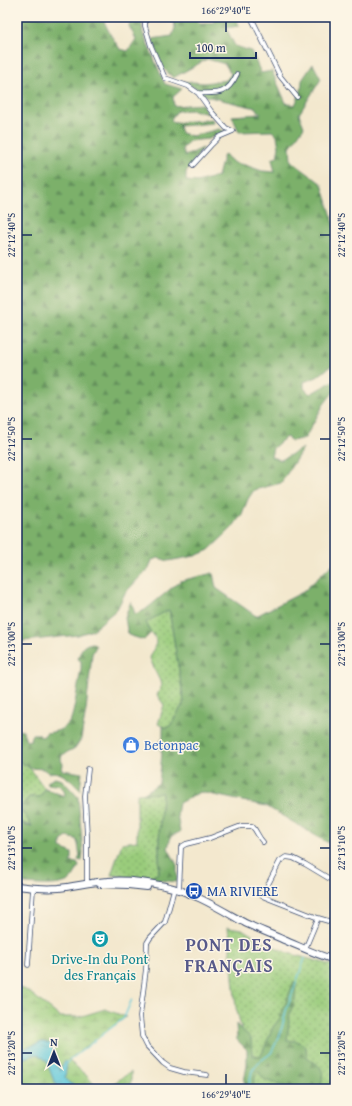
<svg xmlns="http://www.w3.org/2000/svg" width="352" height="1106" font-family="'Gentium Book Plus',serif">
<defs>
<pattern id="grass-dots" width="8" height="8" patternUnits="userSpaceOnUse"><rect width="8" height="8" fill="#9acc7b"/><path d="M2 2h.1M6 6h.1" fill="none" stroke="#7da668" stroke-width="1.8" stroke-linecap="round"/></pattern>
<pattern id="forest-firs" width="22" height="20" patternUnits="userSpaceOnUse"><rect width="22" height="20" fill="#7bb06b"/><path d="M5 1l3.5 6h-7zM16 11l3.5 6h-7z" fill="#64905b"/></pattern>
<pattern id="wetland-marsh" width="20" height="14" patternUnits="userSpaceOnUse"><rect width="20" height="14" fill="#9acc7b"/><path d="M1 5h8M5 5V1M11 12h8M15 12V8" fill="none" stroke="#7da668"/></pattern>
<pattern id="water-ripples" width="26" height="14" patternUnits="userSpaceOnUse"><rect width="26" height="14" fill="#5fc8da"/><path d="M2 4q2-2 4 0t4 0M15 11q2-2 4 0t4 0" fill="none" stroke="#4ea3b4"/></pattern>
</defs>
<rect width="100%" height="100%" fill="#fcf5e5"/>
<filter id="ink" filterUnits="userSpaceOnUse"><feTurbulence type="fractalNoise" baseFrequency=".025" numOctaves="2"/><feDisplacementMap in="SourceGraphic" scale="8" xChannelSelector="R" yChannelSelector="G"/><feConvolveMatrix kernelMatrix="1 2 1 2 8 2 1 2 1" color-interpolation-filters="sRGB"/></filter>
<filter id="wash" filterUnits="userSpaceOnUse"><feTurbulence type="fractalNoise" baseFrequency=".012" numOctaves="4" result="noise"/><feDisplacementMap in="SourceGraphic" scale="16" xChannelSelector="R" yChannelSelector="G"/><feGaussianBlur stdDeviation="0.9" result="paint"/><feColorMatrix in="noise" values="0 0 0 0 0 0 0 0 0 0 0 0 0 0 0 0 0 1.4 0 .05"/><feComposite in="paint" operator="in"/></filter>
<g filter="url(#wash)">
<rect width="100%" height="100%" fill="#f3e8ce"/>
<!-- grass -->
<path fill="url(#grass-dots)" stroke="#5a7e6c" d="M169 609 184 702 171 725 166 728 158 724 164 705 157 695 162 685 155 671 150 658 156 643 155 636 151 633 146 622Z
M17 760 30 768 45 789 40 797H29L20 808 32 826 17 821Z
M162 792 159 840V873L147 879 111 875 122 843 137 841V794Z
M228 927 242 929 260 940 288 953 335 966V1089H247L250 1059 236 1008Z"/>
<!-- forest -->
<path fill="url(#forest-firs)" stroke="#4b7064" d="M17 17H102L110 34 120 49 128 51 136 39 129 26 131 17H141L143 34 165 84 182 89 173 97 174 106 203 104 208 114 193 110 177 111 171 119 173 123 212 119 214 123 179 126 181 133 192 136 219 129 225 132 208 139 189 141 182 149 185 156 203 148 186 172V181L197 182 218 176 224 154 234 163 245 165 262 171 275 172 272 159 277 157 279 147 277 136 272 131 239 132 232 116 261 114 256 108 205 96 200 90 181 81 204 83 226 80 231 74 225 64 207 59 173 78 163 68 152 39 172 36 175 28 174 21 165 17H194L201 24 215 22 213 17H236L239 26 226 28 235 46 251 51 261 73 272 71 286 103 295 105 301 91 302 80 313 64 321 79 299 114 304 127 290 147 291 161 322 184 335 227V361L331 366 317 377 304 382V388L310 394 335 380V390L324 404 305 438 292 441 286 437 273 448 271 457 281 460 303 448 281 483 254 490 248 499 242 514 232 528 209 550 195 556 168 561 159 558 152 560 149 569 141 576 125 593 117 609 93 630 78 635 24 641 17 643Z
M335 562V846L323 840 266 806 200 792 179 803 177 814 180 832 171 836 168 848 177 865V882L147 879 159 873V840L162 793 143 794 159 783 162 753 158 744 163 738V726L166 728 171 725 184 702 169 610 146 622 151 633 144 640 128 635 125 618 131 601 135 614 145 610 180 581 213 573 216 588 256 616 303 592Z
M93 643 96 646 92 654 86 710 81 739 75 748 62 755 61 760 63 764 62 770 82 773 80 790C72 782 61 769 49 773L43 769 30 768 17 760V746H19C17 741 16 736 18 730L23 731 26 741 31 740 32 734H39L40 737 44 736 46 733C56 732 65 729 70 721 74 715 79 678 81 669V661L78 659C81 650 82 644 93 643Z
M55 778 62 780 78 797 83 852 82 861 78 860 80 856 78 844 76 839 67 837 61 841V848L72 853V859L70 862 77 863 79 866C77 870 74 876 71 879 60 889 30 884 17 883V821L28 826H32L20 808 29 797H40L45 789 65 796C64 785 58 784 48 785L47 782Z
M294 981 296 983 295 1000 290 1013 287 1040 297 1041 306 1047 307 1057C324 1069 325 1069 320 1089H295L280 1085 265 1080 257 1070 252 1089H249L244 1082 247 1065V1050L237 1040 236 1024 251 1038 252 1055 261 1056 273 1027 280 1018Z"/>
<!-- wetland -->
<path fill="url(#wetland-marsh)" stroke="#5a7e6c" d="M17 987 28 991 60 1017H79L105 1009 126 1017 68 1060 85 1074 98 1089H17Z
M131 1072V1081L129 1089H105Z"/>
<!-- water -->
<path fill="url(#water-ripples)" stroke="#3d7c9c" d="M42 1042 53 1044 52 1048 60 1071 65 1061 67 1063 65 1077 70 1084H73V1089H60L54 1081 46 1060 38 1054 17 1060V1051Z"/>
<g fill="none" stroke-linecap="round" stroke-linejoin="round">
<!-- stream -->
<path stroke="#5fc8da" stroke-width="1.5" d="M66 1063 124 1018 132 999
M248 1089 252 1071 258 1063 271 1053 280 1035 286 1011 305 958"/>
</g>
</g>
<g filter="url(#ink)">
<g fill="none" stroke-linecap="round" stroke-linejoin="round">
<!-- minor casing -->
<g stroke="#3b4b6f" stroke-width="5.5">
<path id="minor" d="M145 17V26L151 46 165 78 188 86 198 93 211 111 226 128 233 131 219 137 212 144 193 165
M251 17 280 76 297 97
M198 93C219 94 228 94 237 74
M335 882 305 864 293 858 286 857 280 861 262 896 318 918 335 923
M87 884V836L85 796 88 769
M174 889 165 922 150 938 147 943 146 969 140 1016 142 1036 147 1046 163 1063 170 1068 184 1072 207 1075
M179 890 181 847 186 844 210 838 241 826H252C257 831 258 837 263 842
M305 949 318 918
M28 965 33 889"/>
</g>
<!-- primary casing -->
<g stroke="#3b4b6f" stroke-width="8">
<path id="primary" d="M100 884 128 885 147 887
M17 886C31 888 45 889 59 888 76 886 91 882 108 881 127 879 146 882 165 886 193 892 220 909 245 923 258 929 271 934 284 940 301 947 317 955 335 960"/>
</g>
<!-- minor -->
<use href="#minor" stroke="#fff" stroke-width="4"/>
<!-- primary -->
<use href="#primary" stroke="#fff" stroke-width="6"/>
</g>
</g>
<!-- ticks -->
<path fill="none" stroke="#1b2f5e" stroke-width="1.5" d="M226 22V32M22 235H32M320 235H330M22 439H32M320 439H330M22 644H32M320 644H330M22 848H32M320 848H330M22 1053H32M320 1053H330M226 1074V1084"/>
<!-- icons -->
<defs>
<g id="shop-disc" transform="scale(0.9)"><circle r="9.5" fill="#3f7fe0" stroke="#fcf5e5"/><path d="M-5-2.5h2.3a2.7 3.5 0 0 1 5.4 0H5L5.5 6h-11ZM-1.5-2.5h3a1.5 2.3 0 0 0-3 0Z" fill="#fff"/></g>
<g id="bus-disc" transform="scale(0.9)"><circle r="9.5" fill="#1a4fb4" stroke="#fcf5e5"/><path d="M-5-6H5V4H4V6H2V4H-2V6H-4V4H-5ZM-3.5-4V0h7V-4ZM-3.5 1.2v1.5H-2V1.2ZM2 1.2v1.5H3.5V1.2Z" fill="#fff"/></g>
<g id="theatre-disc" transform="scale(0.9)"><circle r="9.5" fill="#0f9aa8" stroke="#fcf5e5"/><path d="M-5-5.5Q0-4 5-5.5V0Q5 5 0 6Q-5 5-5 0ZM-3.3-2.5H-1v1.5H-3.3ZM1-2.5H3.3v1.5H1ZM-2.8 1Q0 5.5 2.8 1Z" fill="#fff"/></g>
</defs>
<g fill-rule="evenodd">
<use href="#shop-disc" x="131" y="745"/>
<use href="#bus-disc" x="194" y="891"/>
<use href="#theatre-disc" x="100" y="939"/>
</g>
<g text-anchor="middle" stroke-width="3" stroke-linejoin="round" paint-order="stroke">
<!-- shop labels -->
<g font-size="14" fill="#366cbe" stroke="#fcf5e5" text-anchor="start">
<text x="144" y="750">Betonpac</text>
</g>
<!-- transit labels -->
<g font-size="14" fill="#164399" stroke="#fcf5e5" text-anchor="start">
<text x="207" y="896">MA RIVIERE</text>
</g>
<!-- culture labels -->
<g font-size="14" fill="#0d838f" stroke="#fcf5e5">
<text x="100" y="964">Drive-In du Pont<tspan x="100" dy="16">des Français</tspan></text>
</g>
<!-- district labels -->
<g font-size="18" font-weight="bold" letter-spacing="1" fill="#575a8a" stroke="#fcf5e5">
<text x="229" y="951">PONT DES<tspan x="229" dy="21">FRANÇAIS</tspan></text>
</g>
</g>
<!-- margin -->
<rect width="352" height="1106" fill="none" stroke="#fcf5e5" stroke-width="44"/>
<!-- north arrow -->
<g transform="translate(54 1052)" stroke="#fcf5e5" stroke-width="3" paint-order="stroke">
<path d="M0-3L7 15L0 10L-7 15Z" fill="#1b2f5e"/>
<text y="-6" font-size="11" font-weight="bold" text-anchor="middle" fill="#1b2f5e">N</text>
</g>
<!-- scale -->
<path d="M190 52v6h66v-6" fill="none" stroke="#1b2f5e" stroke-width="2"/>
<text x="196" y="52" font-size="12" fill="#1b2f5e" stroke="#fcf5e5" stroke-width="3" paint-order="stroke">100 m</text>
<rect x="22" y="22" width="308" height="1062" fill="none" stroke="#1b2f5e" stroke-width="1.5"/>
<g font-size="10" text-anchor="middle" fill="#1b2f5e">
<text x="226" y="14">166°29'40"E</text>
<text transform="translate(11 235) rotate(-90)" y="4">22°12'40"S</text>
<text transform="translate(341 235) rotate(-90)" y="4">22°12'40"S</text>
<text transform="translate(11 439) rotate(-90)" y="4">22°12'50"S</text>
<text transform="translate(341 439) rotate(-90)" y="4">22°12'50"S</text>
<text transform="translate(11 644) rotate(-90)" y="4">22°13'00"S</text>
<text transform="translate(341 644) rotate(-90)" y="4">22°13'00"S</text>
<text transform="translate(11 848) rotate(-90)" y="4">22°13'10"S</text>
<text transform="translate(341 848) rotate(-90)" y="4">22°13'10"S</text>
<text transform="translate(11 1053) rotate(-90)" y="4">22°13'20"S</text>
<text transform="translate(341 1053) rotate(-90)" y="4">22°13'20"S</text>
<text x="226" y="1098">166°29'40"E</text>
</g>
</svg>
